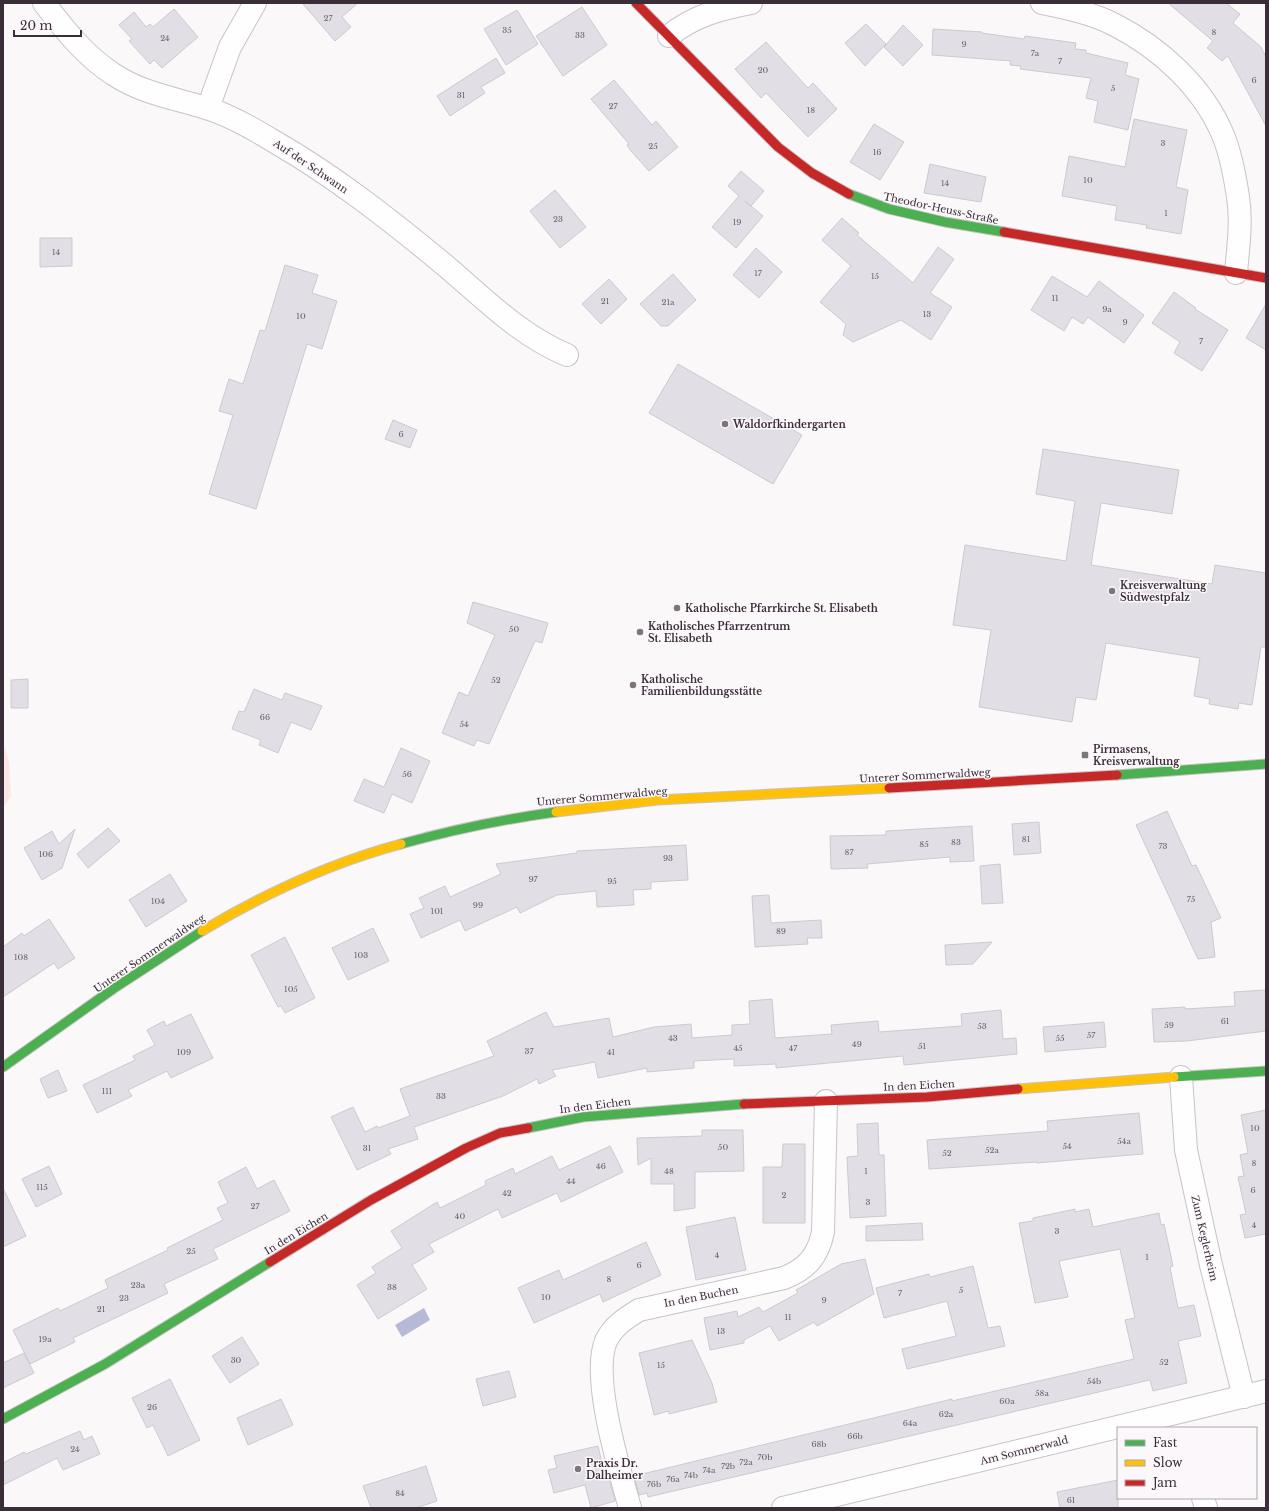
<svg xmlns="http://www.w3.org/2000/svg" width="1269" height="1511" font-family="'Libre Baskerville',serif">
<rect width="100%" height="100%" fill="#fbf8fa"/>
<!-- green -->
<path fill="#fbe8e6" d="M3 742 9 762 11 796 3 808Z"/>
<!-- water -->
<path fill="#b7bad6" d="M424 1308 430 1320 402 1337 395 1325Z"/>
<!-- building -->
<path fill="#e2dee5" stroke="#cdc9cf" d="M302 3H358L342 17 351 27 335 41Z
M1168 3H1226L1240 14 1233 23 1261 47 1266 57V126L1228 56 1222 61 1207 48 1213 41Z
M582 7 607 45 563 76 536 36Z
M174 9 198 37 162 68 154 60 150 64 129 41 132 39 119 25 134 12 146 27 150 24 153 27Z
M517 10 538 44 506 65 484 29Z
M866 24 886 44 865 66 845 43Z
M903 25 923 45 903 66 884 47Z
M933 29 982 32V33L1024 39 1025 36 1076 43 1075 49 1086 50V53L1128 63 1125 75 1139 79 1128 130 1094 122 1098 101 1086 98 1091 78 1020 69 1021 66 1010 65 1011 61 932 55Z
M766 42 808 88 813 83 837 109 808 137 766 93 761 98 735 69Z
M496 58 505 73 481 87 485 93 450 116 437 96Z
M614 80 652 125 656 121 678 147 649 171 631 151 627 145 629 144 591 99Z
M1134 119 1187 130 1176 187 1188 190 1181 234 1146 228 1147 225 1115 220 1117 206 1062 196 1069 156 1125 167Z
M874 124 904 142 880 180 850 162Z
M930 164 986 177 981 202 924 193Z
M741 171 764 191 751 206 745 201 763 216 736 248 712 227 739 196 728 186Z
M555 190 586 227 560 248 530 211Z
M842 218 859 233 857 235 913 283 938 247 954 259 930 293 952 307 931 340 901 320 853 342 843 335 846 324 820 302 851 266 822 240Z
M40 238H72V266L40 267Z
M756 248 782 272 759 298 733 275Z
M285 265 318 275 312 293 337 301 322 349 307 344 256 509 209 494 233 415 219 411 229 379 243 384 260 330 265 331Z
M673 274 696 300 668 326H661L640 304Z
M1052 276 1087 297 1099 281 1144 315 1124 343 1088 317 1083 324 1072 317 1064 331 1031 310Z
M609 279 627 299 601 324 582 304Z
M1174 292 1196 308 1195 309 1228 330 1202 371 1174 353 1180 342 1152 323Z
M1266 304V350L1246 338Z
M678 364 802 435 773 484 649 413Z
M393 420 417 430 410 448 385 439Z
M1043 449 1179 470 1172 514 1101 503 1091 565 1212 584 1215 565 1266 573V647H1261L1252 705 1239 703 1238 709 1209 704 1210 699 1194 696 1200 658 1106 643 1096 700 1076 697 1072 722 979 707 991 630 953 625 965 545 1066 561 1075 501 1036 494Z
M473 602 548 623 542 643 535 641 489 744 477 740 474 746 442 733 459 692 468 696 495 635 467 623Z
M28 679V708H11V680Z
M254 689 282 700 285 693 322 706 311 730 291 722 278 753 259 745 261 740 232 729 239 711 244 712Z
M401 748 430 761 412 803 392 794 384 813 354 801 364 779 384 787Z
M1167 811 1192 866 1196 865 1221 918 1211 922 1215 957 1198 959 1136 825Z
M1039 822 1041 853 1014 855 1012 824Z
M972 826 974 861 950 862V857L867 864 868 868 831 869 830 836 886 835V831Z
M108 828 120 841 88 868 77 854Z
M75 829 62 868 42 880 24 848 52 831 59 844Z
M686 845 688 880 651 882V889L633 890 634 905 597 907 596 891 557 895 520 913 517 907 465 931 460 920 421 938 410 914 424 908 419 898 445 886 450 897 501 874 496 864 577 853V851Z
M1000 864 1003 903 982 904 980 866Z
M170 874 187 901 146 927 129 900Z
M769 895 771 923 821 920 822 938H807L808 944 755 947 752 896Z
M49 919 75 958 58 969 54 963 3 997V947L22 933 24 936Z
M373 928 389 961 348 980 332 948Z
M285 937 315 998 285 1013 281 1006 278 1007 251 955Z
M992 942 973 964 946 965 945 945Z
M1266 990V1031L1187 1041 1154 1042 1152 1009 1185 1007V1009L1235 1006 1234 992Z
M772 999 775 1038 832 1034 831 1025 878 1021 879 1032 962 1026 961 1014 1001 1010 1003 1039 1016 1038 1017 1054 904 1065 903 1056 776 1068V1064L734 1066V1059L694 1061V1068L647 1072V1068L598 1078 595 1062 552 1070 556 1076 539 1084 537 1079 503 1096 414 1127 418 1139 388 1149 391 1154 357 1170 331 1117 353 1107 365 1132 377 1126 378 1128 410 1116 400 1089 494 1056 487 1041 546 1012 554 1027 609 1018 613 1037 654 1027 691 1024 692 1038 732 1035V1025L750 1024 749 1001Z
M191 1014 213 1058 171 1078 167 1071 128 1090 132 1096 97 1113 83 1085 135 1060 133 1056 155 1045 147 1030 164 1021 166 1026Z
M1104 1022 1106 1047 1045 1052 1043 1027Z
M58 1070 67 1091 48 1098 40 1079Z
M1266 1110V1234L1245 1238 1240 1215 1246 1214 1238 1177 1244 1176 1240 1155 1248 1153 1241 1115Z
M1139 1113 1143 1154 1037 1163V1162L929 1169 927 1140 1048 1131 1047 1121Z
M878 1123 879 1155H884L886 1216 850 1218 847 1157 858 1156 857 1124Z
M702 1130H743L744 1171 695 1172V1208L674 1211V1184H651V1158L638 1165 637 1138 702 1136Z
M783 1144H805V1223H763V1167H782Z
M610 1146 623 1172 561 1202 557 1193 502 1218 498 1209 429 1244 434 1252 412 1265 427 1289 378 1319 357 1285 376 1273 372 1267 402 1248 391 1231 437 1202 440 1208 486 1185 485 1181 513 1168 515 1174 552 1156 559 1170Z
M49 1166 62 1194 36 1207 22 1179Z
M246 1167 257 1189 274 1180 290 1211 213 1249 218 1259 164 1284 168 1293 73 1338 75 1342 30 1364 13 1330 58 1308 60 1311 108 1288 105 1280 168 1250 167 1248 223 1220 217 1208 228 1203 218 1182Z
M3 1188 26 1236 3 1247Z
M1075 1209V1212L1089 1209 1093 1227 1159 1213 1161 1225 1164 1224 1169 1247 1173 1266 1170 1267 1178 1308 1194 1305 1201 1336 1178 1341 1187 1383 1153 1391 1150 1380 648 1497 647 1493 639 1495 634 1476 952 1399V1401L1134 1359 1125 1320 1135 1318 1120 1249 1059 1261 1068 1297 1035 1303 1019 1223 1033 1221V1218Z
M735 1217 746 1270 696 1280 686 1227Z
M922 1223 923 1240 866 1241V1226Z
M646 1242 661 1275 603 1302 600 1294 534 1323 518 1288 559 1270 563 1280Z
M865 1259 874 1294 817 1326 814 1322 779 1341 770 1326 744 1340V1343L710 1350 704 1318 737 1311 738 1317 759 1307 763 1312 798 1293 796 1290 841 1264Z
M973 1266 988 1328 1000 1326 1005 1346 907 1369 902 1349 956 1336 947 1301 884 1318 876 1288 929 1274 930 1277Z
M242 1337 259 1364 230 1383 212 1356Z
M692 1340 712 1383 717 1402 669 1414V1411L654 1415 639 1353Z
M24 1353 34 1373 3 1388V1363Z
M509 1371 516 1397 483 1406 476 1379Z
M170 1379 200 1440 168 1456 153 1425 147 1428 132 1398Z
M281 1399 293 1425 248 1445 237 1418Z
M80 1431 84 1440 92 1436 100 1454 63 1470 57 1458 3 1485V1463L24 1452 26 1454Z
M598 1446 606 1480 609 1479 615 1501 591 1508 585 1485 554 1493 548 1470 557 1468 554 1456Z
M426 1466 437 1501 416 1508H371L363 1486Z
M1118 1480V1508H1060L1057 1492Z"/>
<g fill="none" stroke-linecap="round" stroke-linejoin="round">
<!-- street casing -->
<g stroke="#c8c2c7" stroke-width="24">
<path id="street" d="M44 3C64 29 85 56 113 74 141 93 174 98 206 108 230 115 254 129 275 142 334 176 389 219 441 262 482 296 517 334 567 355
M1042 3C1066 8 1092 13 1115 25 1160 48 1203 87 1223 135 1231 154 1235 177 1238 197 1242 222 1238 248 1236 273
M669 36C693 16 720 9 751 3
M208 108 230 47 255 3
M1181 1077 1186 1150 1211 1265 1244 1397
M1203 1498 1206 1508
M630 1508C619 1468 591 1377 606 1341 613 1326 626 1318 639 1310L784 1278C807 1269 818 1256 823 1232L826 1101
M783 1508 1266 1391"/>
</g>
<!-- fast casing -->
<g stroke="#c8c2c7" stroke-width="11">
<path id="fast" d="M849 194 889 209 945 222 1004 232
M1117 775 1266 764
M401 844C452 830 504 819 556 812
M3 1067 113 989 202 931
M1174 1077 1266 1071
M528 1128 583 1117 744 1104
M3 1419 105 1364 270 1262"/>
</g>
<!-- slow casing -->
<g stroke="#c8c2c7" stroke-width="11">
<path id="slow" d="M556 812 658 800 889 788
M202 931C264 894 330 863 401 844
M1018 1089 1174 1077"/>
</g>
<!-- jam casing -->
<g stroke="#c8c2c7" stroke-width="11">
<path id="jam" d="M636 3 778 147 812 173 849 194
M1004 232 1266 278
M889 788 1117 775
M744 1104 927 1097 1018 1089
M270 1262 371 1200 466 1148 500 1133 528 1128"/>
</g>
<!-- street -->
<use href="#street" stroke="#fefefe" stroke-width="22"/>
<!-- fast -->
<use href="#fast" stroke="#4caf50" stroke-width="9"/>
<!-- slow -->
<use href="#slow" stroke="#ffc107" stroke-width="9"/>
<!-- jam -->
<use href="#jam" stroke="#c62828" stroke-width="9"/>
</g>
<!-- markers -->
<g fill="#7e757c" stroke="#fcf7fb" stroke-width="1.5">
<circle cx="725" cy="424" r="4"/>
<circle cx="1112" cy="591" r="4"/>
<circle cx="677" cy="608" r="4"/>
<circle cx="640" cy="632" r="4"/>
<circle cx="633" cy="685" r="4"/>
<rect x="1081" y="751" width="8" height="8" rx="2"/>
<circle cx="578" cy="1469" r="4"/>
</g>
<g text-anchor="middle" stroke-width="3" stroke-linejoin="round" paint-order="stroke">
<!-- number labels -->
<g font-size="8" fill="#685e67">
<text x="328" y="21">27</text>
<text x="507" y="33">35</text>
<text x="1214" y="35">8</text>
<text x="580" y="38">33</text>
<text x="165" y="41">24</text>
<text x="964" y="47">9</text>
<text x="1035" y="56">7a</text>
<text x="1060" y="64">7</text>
<text x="763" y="73">20</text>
<text x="1254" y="83">6</text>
<text x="1113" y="91">5</text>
<text x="461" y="98">31</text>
<text x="613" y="109">27</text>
<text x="811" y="113">18</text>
<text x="1163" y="146">3</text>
<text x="653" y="149">25</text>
<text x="877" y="155">16</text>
<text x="1088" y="183">10</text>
<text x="945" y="186">14</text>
<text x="1166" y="216">1</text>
<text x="558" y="222">23</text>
<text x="737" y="225">19</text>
<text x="56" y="255">14</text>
<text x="758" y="276">17</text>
<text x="875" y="279">15</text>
<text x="1055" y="301">11</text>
<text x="605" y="304">21</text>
<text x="668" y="305">21a</text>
<text x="1107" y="312">9a</text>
<text x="927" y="317">13</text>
<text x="301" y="319">10</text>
<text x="1125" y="325">9</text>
<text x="1201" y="344">7</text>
<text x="401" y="437">6</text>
<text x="514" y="632">50</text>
<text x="496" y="683">52</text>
<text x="265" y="720">66</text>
<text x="464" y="727">54</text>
<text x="407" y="777">56</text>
<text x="1026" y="842">81</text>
<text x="956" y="845">83</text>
<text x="924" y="847">85</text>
<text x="1163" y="849">73</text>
<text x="849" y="855">87</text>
<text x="46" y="857">106</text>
<text x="668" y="861">93</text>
<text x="533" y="882">97</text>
<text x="612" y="884">95</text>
<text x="1191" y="902">75</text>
<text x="158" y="904">104</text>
<text x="478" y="908">99</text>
<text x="437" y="914">101</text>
<text x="781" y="934">89</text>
<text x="361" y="958">103</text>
<text x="21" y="960">108</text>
<text x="291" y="992">105</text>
<text x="1225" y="1024">61</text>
<text x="1169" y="1028">59</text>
<text x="982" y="1029">53</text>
<text x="1091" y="1038">57</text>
<text x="673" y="1041">43</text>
<text x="1060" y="1041">55</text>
<text x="857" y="1047">49</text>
<text x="922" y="1049">51</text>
<text x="738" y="1051">45</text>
<text x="793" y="1051">47</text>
<text x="529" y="1054">37</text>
<text x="184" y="1055">109</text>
<text x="611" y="1055">41</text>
<text x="107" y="1094">111</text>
<text x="441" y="1099">33</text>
<text x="1255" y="1131">10</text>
<text x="1124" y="1144">54a</text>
<text x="1067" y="1149">54</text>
<text x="723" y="1150">50</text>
<text x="367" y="1151">31</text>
<text x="992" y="1153">52a</text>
<text x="947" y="1156">52</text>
<text x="1254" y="1166">8</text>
<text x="601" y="1169">46</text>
<text x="669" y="1174">48</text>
<text x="866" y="1174">1</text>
<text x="571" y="1184">44</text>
<text x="42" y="1190">115</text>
<text x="1253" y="1193">6</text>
<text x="507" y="1196">42</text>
<text x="784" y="1198">2</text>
<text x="868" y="1205">3</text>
<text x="255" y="1209">27</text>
<text x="460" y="1219">40</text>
<text x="1254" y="1228">4</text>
<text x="1057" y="1234">3</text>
<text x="191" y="1254">25</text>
<text x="717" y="1258">4</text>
<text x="1147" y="1260">1</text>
<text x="639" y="1268">6</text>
<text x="609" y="1282">8</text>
<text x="138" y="1288">23a</text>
<text x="392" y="1290">38</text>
<text x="961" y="1293">5</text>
<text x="900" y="1296">7</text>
<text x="546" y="1300">10</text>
<text x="124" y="1301">23</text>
<text x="824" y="1303">9</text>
<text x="101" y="1312">21</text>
<text x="788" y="1320">11</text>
<text x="721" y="1334">13</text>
<text x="45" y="1342">19a</text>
<text x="236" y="1363">30</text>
<text x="1164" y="1365">52</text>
<text x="661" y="1368">15</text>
<text x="1094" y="1384">54b</text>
<text x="1042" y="1396">58a</text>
<text x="1007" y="1404">60a</text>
<text x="152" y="1410">26</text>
<text x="946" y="1417">62a</text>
<text x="910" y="1426">64a</text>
<text x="855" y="1439">66b</text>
<text x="819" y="1447">68b</text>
<text x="75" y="1452">24</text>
<text x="765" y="1460">70b</text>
<text x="746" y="1465">72a</text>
<text x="728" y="1469">72b</text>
<text x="709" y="1473">74a</text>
<text x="691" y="1478">74b</text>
<text x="673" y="1482">76a</text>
<text x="654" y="1487">76b</text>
<text x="400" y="1496">84</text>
<text x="1071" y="1503">61</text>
</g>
<!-- street labels -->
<g font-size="10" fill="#3a2f38" stroke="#fcf7fb">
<text transform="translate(311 166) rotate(34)" y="4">Auf der Schwann</text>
<text transform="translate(941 208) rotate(12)" y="4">Theodor-Heuss-Straße</text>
<text transform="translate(925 775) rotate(-3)" y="4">Unterer Sommerwaldweg</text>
<text transform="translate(602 796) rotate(-5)" y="4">Unterer Sommerwaldweg</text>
<text transform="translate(149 953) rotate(-34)" y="4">Unterer Sommerwaldweg</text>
<text transform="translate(919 1085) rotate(-3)" y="4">In den Eichen</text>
<text transform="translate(595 1105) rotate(-7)" y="4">In den Eichen</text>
<text transform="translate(296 1233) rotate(-31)" y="4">In den Eichen</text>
<text transform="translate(1205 1238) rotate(77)" y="4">Zum Keglerheim</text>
<text transform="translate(701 1296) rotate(-11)" y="4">In den Buchen</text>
<text transform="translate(1024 1450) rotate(-14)" y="4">Am Sommerwald</text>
</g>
<!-- poi labels -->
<g font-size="10" font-weight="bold" fill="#3a2f38" stroke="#fcf7fb" text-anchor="start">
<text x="733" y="428">Waldorfkindergarten</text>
<text x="1120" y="589">Kreisverwaltung<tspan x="1120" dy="12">Südwestpfalz</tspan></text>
<text x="685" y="612">Katholische Pfarrkirche St. Elisabeth</text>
<text x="648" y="630">Katholisches Pfarrzentrum<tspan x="648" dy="12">St. Elisabeth</tspan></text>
<text x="641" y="683">Katholische<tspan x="641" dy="12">Familienbildungsstätte</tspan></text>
<text x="1093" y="753">Pirmasens,<tspan x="1093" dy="12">Kreisverwaltung</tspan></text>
<text x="586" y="1467">Praxis Dr.<tspan x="586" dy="12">Dalheimer</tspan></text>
</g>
</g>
<!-- border -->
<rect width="1269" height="1511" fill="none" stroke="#3a2f38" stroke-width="8"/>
<!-- legend -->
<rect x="1117" y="1427" width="140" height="72" fill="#fcf7fb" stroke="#aea7ad"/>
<rect x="1125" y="1440" width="20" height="6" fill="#4caf50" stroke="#aea7ad"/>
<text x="1153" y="1447" font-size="12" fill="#3a2f38">Fast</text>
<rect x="1125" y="1460" width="20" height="6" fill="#ffc107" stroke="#aea7ad"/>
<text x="1153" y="1467" font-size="12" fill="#3a2f38">Slow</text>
<rect x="1125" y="1480" width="20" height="6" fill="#c62828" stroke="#aea7ad"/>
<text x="1153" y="1487" font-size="12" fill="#3a2f38">Jam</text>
<!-- scale -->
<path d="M14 30v6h67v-6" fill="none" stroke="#3a2f38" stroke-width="2"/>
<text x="20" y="30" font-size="12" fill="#3a2f38" stroke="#fcf7fb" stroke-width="3" paint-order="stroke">20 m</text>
</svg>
